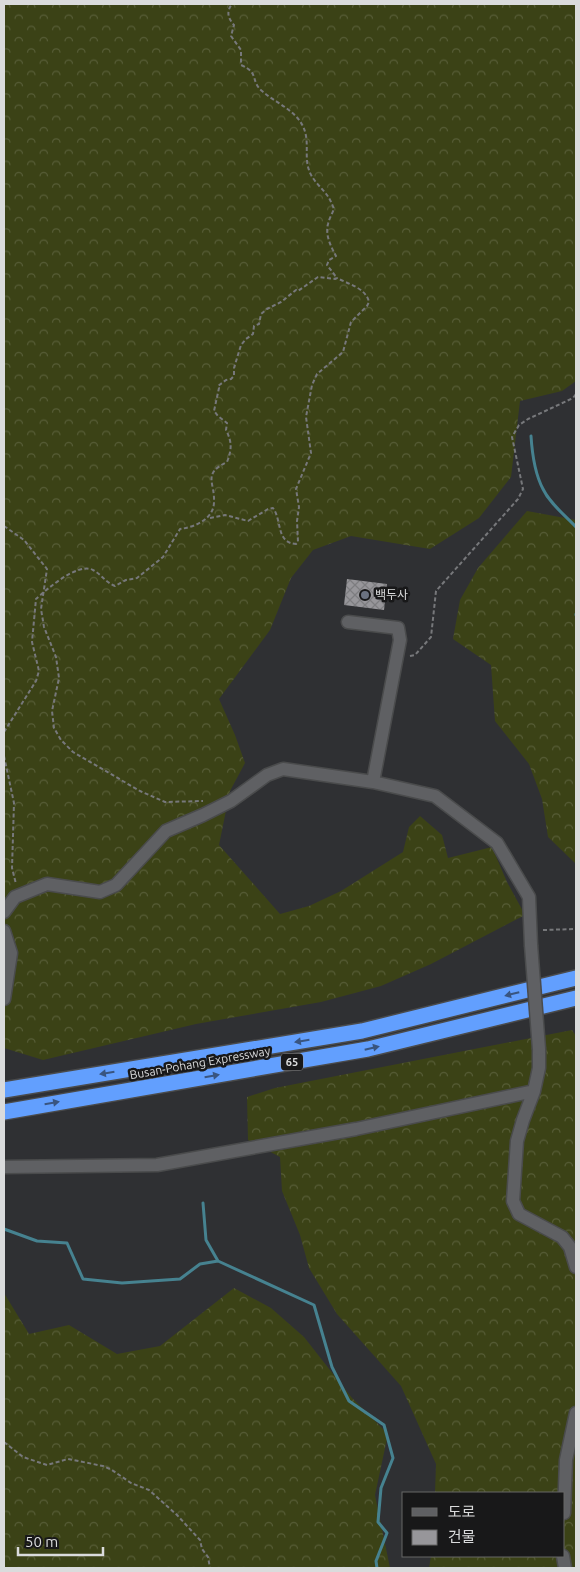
<svg xmlns="http://www.w3.org/2000/svg" width="580" height="1572" font-family="Ubuntu,'Noto Sans KR',sans-serif">
<defs>
<pattern id="forest-crowns" width="20" height="18" patternUnits="userSpaceOnUse" patternTransform="scale(1.25)"><rect width="20" height="18" fill="#3b4216"/><path d="M2 6a3 3 0 1 1 6 0M12 15a3 3 0 1 1 6 0" fill="none" stroke="#575d37"/></pattern>
<pattern id="building-cross-hatch" width="8" height="8" patternUnits="userSpaceOnUse" patternTransform="scale(1.25)"><rect width="8" height="8" fill="#97969a"/><path d="M0 0l8 8M0 8l8-8" fill="none" stroke="#7d7d80"/></pattern>
</defs>
<rect width="100%" height="100%" fill="#2f3033"/>
<!-- forest -->
<path fill="url(#forest-crowns)" d="M4 4H576V381L562 391 520 401 511 477 479 518 430 549 351 536 313 550 291 578 270 630 219 699 235 735 245 763 230 791 219 845 280 914 309 906 341 891 403 852 409 827 420 816 442 835 448 858 492 847 507 882 525 915 431 964 381 986 321 1002 196 1024 43 1060 4 1048Z
M527 511 576 520V864L548 837 542 799 529 764 495 721 491 665 453 639 460 600 478 568Z
M572 1030 576 1036V1568H429L431 1556H564V1493H435L436 1464 401 1386 337 1314 309 1268 300 1235 282 1191 280 1157 248 1140 247 1097 275 1088Z
M234 1288 271 1308 304 1337 352 1398 388 1434 375 1495 390 1568H4V1293L29 1334 69 1325 117 1354 160 1346Z"/>
<g fill="none" stroke-linecap="round" stroke-linejoin="round">
<!-- stream -->
<path stroke="#468290" stroke-width="3" d="M531 436C532 452 535 474 543 489 550 504 565 515 576 527
M576 614V615
M203 1203 206 1240 218 1261 314 1305 332 1367 349 1401 384 1425 393 1458 381 1488 378 1522 387 1533 376 1561 377 1568
M4 1229 37 1241 67 1243 83 1279 122 1283 180 1279 200 1264 218 1261"/>
</g>
<!-- building -->
<path fill="url(#building-cross-hatch)" d="M347 579 387 584 384 610 344 605Z"/>
<g fill="none" stroke-linecap="round" stroke-linejoin="round">
<!-- minor casing -->
<g stroke="#4a4b4c" stroke-width="15">
<path id="minor" d="M348 622 398 628 400 640 373 782
M4 912 15 897 47 884 100 892 116 885 166 831 203 815 231 801 267 775 283 769 373 782 435 796 497 843 529 897 531 945
M4 931 11 953 4 999
M539 1049V1068L534 1091 523 1120 517 1141 513 1201 519 1214 562 1237 570 1247 576 1267
M4 1167 157 1165 356 1129 534 1091
M564 1513 566 1460 576 1413
M563 1556 565 1568"/>
</g>
<!-- highway casing -->
<g stroke="#4a4b4c" stroke-width="18">
<path id="highway" d="M4 1090 362 1031 576 978
M4 1112 368 1049 576 998"/>
</g>
<!-- path -->
<path stroke="#77787b" stroke-width="2" stroke-dasharray="4 2.5" stroke-linecap="butt" d="M210 518 225 515 248 521 268 509 273 508C282 520 276 543 296 544L298 542 297 521 299 507 296 489 311 453 306 417 312 385 317 374 343 352 351 322 367 306 369 302C366 288 348 284 337 278
M4 526 24 540 47 569 41 609 44 627 56 657 59 678 52 711 54 728 61 740 73 752 140 791 165 802 203 801
M410 656 415 655 431 637 436 591 518 499 523 489 512 437 519 425 528 419 573 398 576 394
M4 732 36 681 39 671 32 642 36 599C47 589 78 562 93 570 101 574 105 582 115 586L126 580 137 578 163 557 180 529C195 527 214 519 214 502 215 482 202 474 227 462 232 449 232 442 226 430L227 423 218 416 214 411 219 388 218 386 226 380 231 379 234 376V368L241 345 246 339 253 334 254 326 259 324 261 314 267 309 281 302 296 290 298 291 318 277 335 279 337 278 327 265 329 260 336 256C331 247 325 235 328 224 329 219 332 214 334 209 332 204 330 199 327 195 321 187 312 180 309 170 305 160 308 147 306 136 302 112 278 105 262 91 250 81 260 73 241 65V50L231 36 234 25C228 18 226 12 232 4
M4 756 14 803 12 868 16 884
M543 930 576 929
M4 1442 23 1457 47 1465 68 1459 103 1466 112 1470 131 1483 149 1490 177 1515 200 1540 202 1549 208 1557 210 1568"/>
<!-- minor -->
<use href="#minor" stroke="#5f6063" stroke-width="12"/>
<!-- highway -->
<use href="#highway" stroke="#629ffe" stroke-width="15"/>
<!-- minor-bridge casing -->
<g stroke="#4a4b4c" stroke-width="15" stroke-linecap="butt">
<path id="minor-bridge" d="M531 945 539 1049"/>
</g>
<!-- minor-bridge -->
<use href="#minor-bridge" stroke="#5f6063" stroke-width="12"/>
</g>
<!-- one-way arrows -->
<defs><path id="oneway-solid" d="M-6-.8H1V-3.2L6.5 0L1 3.2V.8H-6Z" transform="scale(1.25)"/></defs>
<g fill="#395580">
<use href="#oneway-solid" transform="translate(512 994) rotate(166)"/>
<use href="#oneway-solid" transform="translate(302 1041) rotate(171)"/>
<use href="#oneway-solid" transform="translate(372 1048) rotate(-13)"/>
<use href="#oneway-solid" transform="translate(107 1073) rotate(171)"/>
<use href="#oneway-solid" transform="translate(212 1076) rotate(-10)"/>
<use href="#oneway-solid" transform="translate(52 1103) rotate(-10)"/>
</g>
<!-- markers -->
<circle fill="#6b7280" stroke="#181819" stroke-width="2" cx="365" cy="595" r="5"/>
<g text-anchor="middle" stroke-width="5" stroke-linejoin="round" paint-order="stroke">
<!-- shield labels -->
<rect fill="#181819" stroke="#a0a0a2" stroke-width="1" x="281" y="1053.5" width="22" height="17" rx="4"/>
<g font-size="11" font-weight="bold" fill="#dadbdc">
<text x="292" y="1066">65</text>
</g>
<!-- poi labels -->
<g font-size="12" fill="#dadbdc" stroke="#181819" text-anchor="start">
<text x="375" y="599">백두사</text>
</g>
<!-- street labels -->
<g font-size="12" fill="#dadbdc" stroke="#181819">
<text transform="translate(200 1063) rotate(-10)" y="4">Busan-Pohang Expressway</text>
</g>
</g>
<!-- border -->
<rect width="580" height="1572" fill="none" stroke="#dadbdc" stroke-width="10"/>
<!-- legend -->
<rect x="402" y="1492" width="162" height="65" fill="#181819" stroke="#666667"/>
<rect x="412" y="1508" width="25" height="8" fill="#5f6063" stroke="#666667"/>
<text x="448" y="1517" font-size="15" fill="#dadbdc">도로</text>
<rect x="412" y="1530" width="25" height="15" fill="#97969a" stroke="#666667"/>
<text x="448" y="1542" font-size="15" fill="#dadbdc">건물</text>
<!-- scale -->
<path d="M18 1547v8h85v-8" fill="none" stroke="#dadbdc" stroke-width="2.5"/>
<text x="25" y="1547" font-size="15" fill="#dadbdc" stroke="#181819" stroke-width="4" paint-order="stroke">50 m</text>
</svg>
